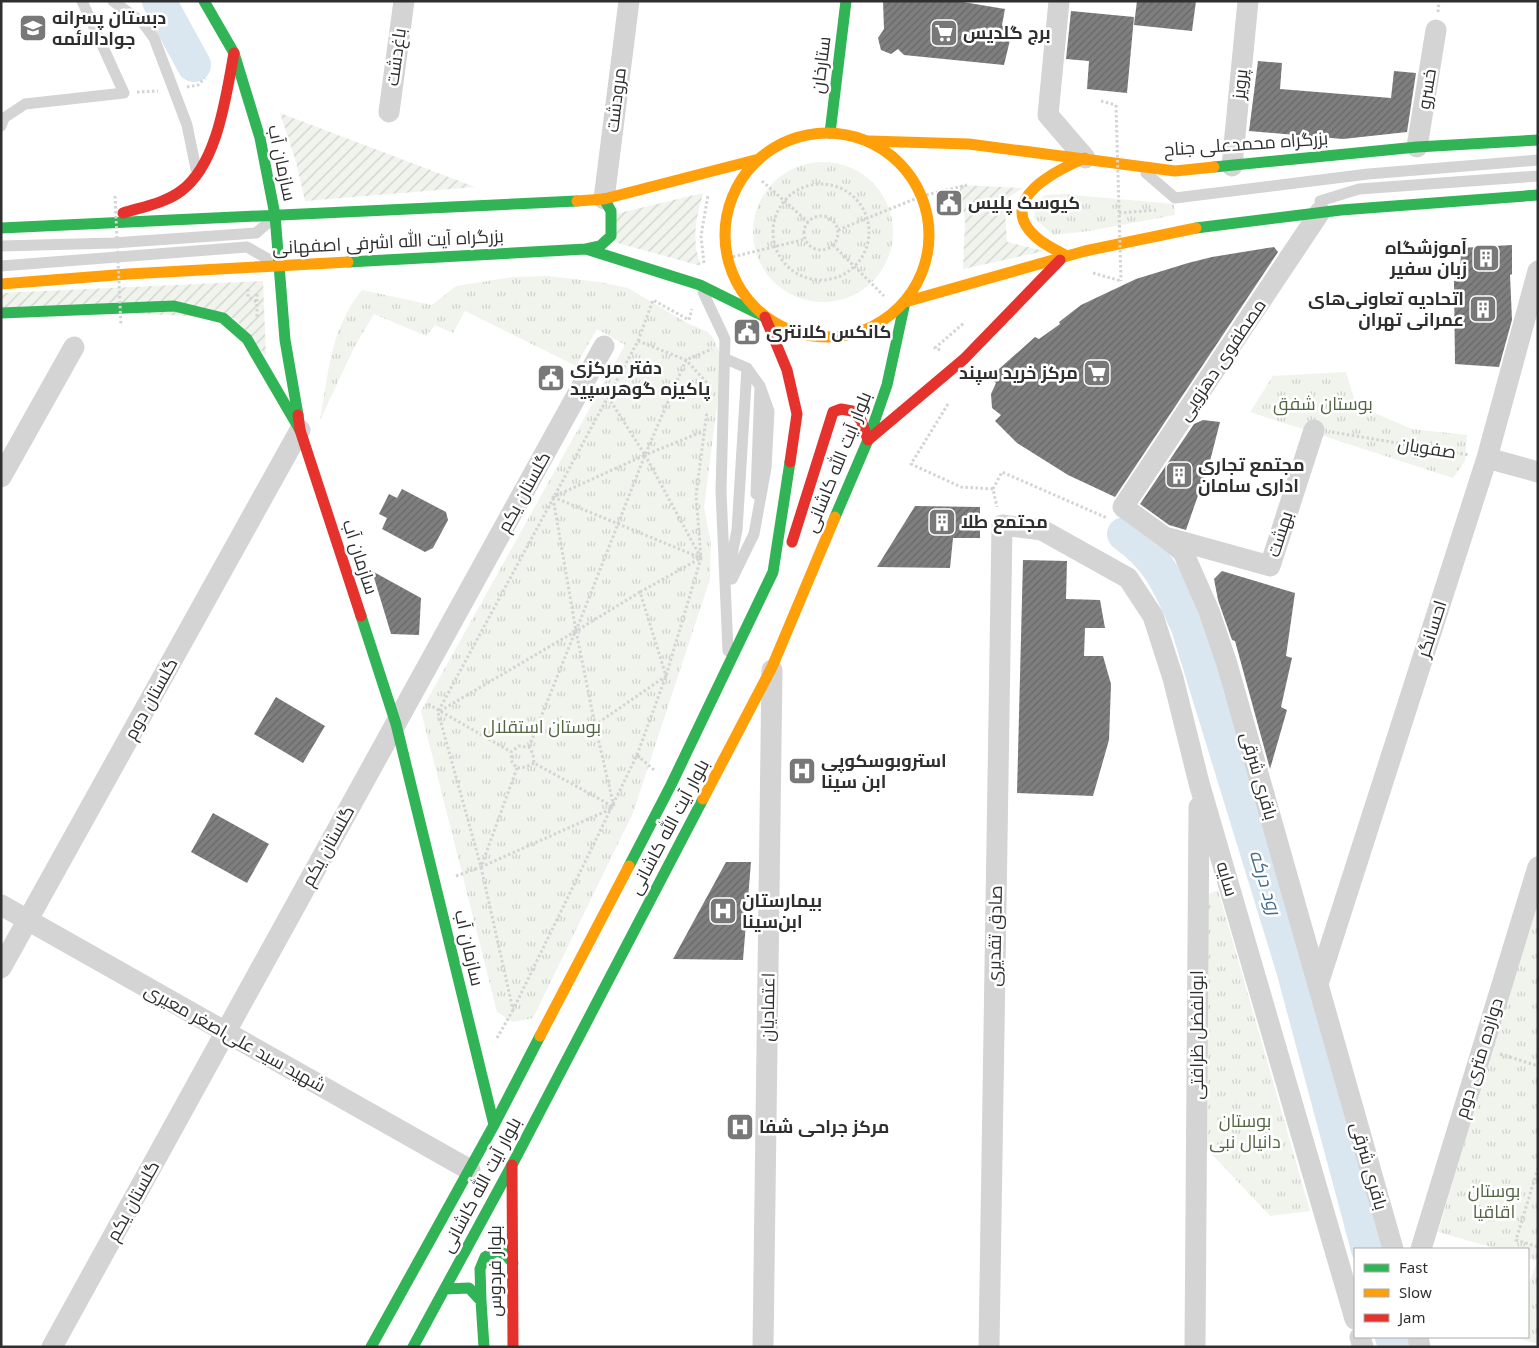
<svg xmlns="http://www.w3.org/2000/svg" width="1539" height="1348" font-family="'Noto Sans',Cairo,sans-serif">
<defs>
<pattern id="grass-tufts" width="24" height="20" patternUnits="userSpaceOnUse" patternTransform="scale(1.25)"><rect width="24" height="20" fill="#f0f4ed"/><path d="M3 7l-1-3M5 7V3M7 7l1-3M15 17l-1-3M17 17v-4M19 17l1-3" fill="none" stroke="#ced2cc"/></pattern>
<pattern id="garden-furrows" width="10" height="10" patternUnits="userSpaceOnUse" patternTransform="scale(1.25)"><rect width="10" height="10" fill="#f0f4ed"/><path d="M-1 1l2-2M0 10L10 0M9 11l2-2" fill="none" stroke="#ced2cc"/></pattern>
<pattern id="building-hatch" width="6" height="6" patternUnits="userSpaceOnUse" patternTransform="scale(1.25)"><rect width="6" height="6" fill="#7f7f7f"/><path d="M-1 1l2-2M0 6l6-6M5 7l2-2" fill="none" stroke="#686868"/></pattern>
</defs>
<rect width="100%" height="100%" fill="#fff"/>
<!-- grass -->
<path fill="url(#grass-tufts)" d="M753 232a70 70 0 1 1 140 0a70 70 0 1 1-140 0Z
M1063 194 1174 204 1175 215 1089 231 1053 235 1034 218 1037 202 1046 195Z
M548 276 599 282 628 288 687 323 708 332 713 338 720 353 719 390 704 507 711 543 710 579 633 813 533 1018 513 1022 497 1012 421 711 625 345 597 329 576 366 465 311 453 333 435 325 426 336 374 314 355 346 320 420C329 372 330 329 362 290L432 305 456 286 513 277Z
M1346 372 1356 405 1412 429 1467 435 1465 461 1453 478 1250 412 1273 376Z
M1218 890 1310 1211 1270 1216 1205 1147 1206 895Z
M1538 896V1344L1514 1337H1528V1287L1537 1261 1528 1258V1249H1498L1438 1232Z"/>
<!-- garden -->
<path fill="url(#garden-furrows)" d="M280 113 475 187 305 201 296 162Z
M959 185 1023 188 1009 197 1005 211 1007 242 1045 251 963 269 965 220Z
M703 193C696 218 691 241 701 266L614 242 615 214Z
M263 281 266 357 235 318 1 308V293Z"/>
<g fill="none" stroke-linecap="round" stroke-linejoin="round">
<!-- river -->
<path stroke="#dbe7f0" stroke-width="34" d="M159 1 194 65
M1124 534C1161 560 1170 587 1188 627L1293 969 1368 1249
M1392 1337 1395 1347"/>
</g>
<!-- building -->
<path fill="url(#building-hatch)" d="M883 1H957L1005 9 1002 25 1010 40 1004 65 904 55 898 49 891 54 881 50 878 38 884 29Z
M1137 1H1196L1192 31 1134 25Z
M1071 11 1134 17 1127 93 1087 89 1089 61 1066 59Z
M1258 61 1282 63 1280 89 1391 98 1394 71 1416 73 1407 132 1343 139 1249 131Z
M1512 245V274L1510 275 1512 320 1499 367 1455 364 1454 281 1460 280 1461 248Z
M1274 247 1278 252 1115 497 1068 475 1017 443 995 421 1001 415 992 408 991 394 996 383 990 377 1035 337 1039 339 1060 324 1059 322 1081 305 1136 279 1188 263 1212 257Z
M1203 420 1220 422 1210 461 1186 530 1169 525 1140 504 1194 424Z
M402 489 446 512 448 520 433 548 425 552 382 529 387 518 379 514 389 494 397 498Z
M915 506 980 507V538H953L950 568 877 567Z
M1023 560 1067 561 1066 599 1100 600 1105 628H1085L1084 656H1103L1111 684 1109 740 1093 796 1017 793Z
M372 571 421 598 419 635 391 634Z
M1222 571 1295 593 1286 656 1292 658 1281 707 1287 710 1270 769 1235 641 1232 640 1218 600 1214 579Z
M276 697 325 726 303 763 254 734Z
M213 813 269 844 247 883 191 852Z
M726 862H751L743 960 673 959Z"/>
<g fill="none" stroke-linecap="round" stroke-linejoin="round">
<!-- path -->
<path stroke="#d4d4d4" stroke-width="3" stroke-dasharray="2.5 2.5" stroke-linecap="butt" d="M1438 12 1439 1
M187 87 198 85 205 78
M137 92 158 91
M1101 101 1116 105
M762 181 808 222
M773 232a48 48 0 1 1 96 0a48 48 0 1 1-96 0Z
M1119 213 1156 210
M804 233a17 17 0 1 1 34 0a17 17 0 1 1-34 0Z
M838 230 922 196 967 185
M833 245 884 296
M728 258 806 239
M704 263 701 236 708 195
M1093 273 1121 281
M248 289V297L257 302
M257 294V317
M638 341 653 300 689 320 692 309
M940 350 935 348 965 322
M608 397 645 455 686 360 712 349
M948 404 911 464 961 487 993 489 997 507
M1332 432 1469 455
M993 489 1002 472 1107 518
M553 498 576 631 645 455 553 497 701 558
M640 592 576 631 595 725 666 676 640 592 701 558 645 455 704 431
M428 704 511 752
M440 711 576 631
M529 747 575 632
M637 755 666 676 701 558 696 495 707 411
M534 763 526 767 517 768 512 762 511 752 519 746 529 747 533 754 534 763 614 807 595 725
M517 768 481 867 613 808
M654 770 637 755 513 1010 481 867 438 712 638 341 686 360 709 385
M456 876 481 867
M497 1038 513 1010
M1500 1054 1538 1066
M1538 1168 1516 1240 1538 1247"/>
<!-- lane -->
<path stroke="#d4d4d4" stroke-width="11" d="M113 1 143 23 154 38 187 125 196 169
M1 126 4 118 25 104 124 93 82 1
M1146 173 1175 198 1368 174 1538 160
M1320 201 1359 189 1538 176
M1 246 113 243 256 233 270 221
M1 266 247 247 270 260
M703 292 725 339 721 491 728 651
M726 359 747 368 737 530 728 575
M747 368 760 386 756 494
M732 579 754 534 766 468 769 411 760 386"/>
<!-- street -->
<path stroke="#d4d4d4" stroke-width="21" d="M1059 1 1048 115 1085 158
M389 112 404 1
M1417 147 1436 30
M1232 166 1248 1
M604 199 629 1
M1320 212 1123 507 1166 538 1183 552 1209 611 1227 664 1393 1249
M1487 458 1538 472
M1 477 74 347
M1169 538 1270 566 1314 430
M1 905 470 1170
M1 968 300 430
M1318 984 1487 458 1538 271
M1421 1249 1538 867
M1360 1337 1363 1347
M1418 1337 1420 1347
M52 1347 604 346
M763 1347 772 670
M989 1347 1002 525 1042 530 1128 578 1153 616 1173 678 1199 783 1355 1319
M1195 1347 1199 807"/>
<!-- fast -->
<path stroke="#30b455" stroke-width="11" d="M204 1 234 53 260 138 275 215 285 340 298 415
M830 133 846 1
M1214 167 1417 147 1538 140
M1 228 577 201
M1196 228 1341 210 1538 195
M586 249 600 246 611 236V211L604 199
M348 262 586 249 700 285 765 317
M1 313 174 306 223 318 247 339 300 430
M835 517 868 440 887 385 905 302
M361 616 396 724 494 1125
M629 866 671 785 773 572 790 462
M445 1289 469 1288 481 1301 484 1347
M481 1301 480 1269 485 1257 497 1251 505 1254 513 1263
M371 1347 494 1125 540 1036
M413 1347 512 1165 703 799"/>
<!-- slow -->
<path stroke="#ff9f0a" stroke-width="11" d="M725 235a102 102 0 1 1 204 0a102 102 0 1 1-204 0Z
M869 141 969 144 1175 171 1214 167
M577 201 604 199 759 159
M1065 255C1055 249 1044 245 1036 237 994 200 1057 170 1085 158
M1 284 128 274 348 262
M905 302 1085 251 1196 228
M703 799 772 667 835 517
M540 1036 629 866"/>
<!-- jam -->
<path stroke="#e5322d" stroke-width="11" d="M123 213C142 207 165 203 181 191 218 164 226 95 234 53
M765 317 787 370 797 414 790 462
M298 415 300 430 361 616
M868 440 964 359 1060 260
M792 542 833 412 841 409 852 411 861 420 868 440
M512 1165 513 1347"/>
<!-- path-bridge -->
<path stroke="#d4d4d4" stroke-width="3" stroke-dasharray="2.5 2.5" stroke-linecap="butt" d="M1116 105 1121 281
M115 196 121 326"/>
</g>
<!-- icons -->
<defs>
<g id="school-square" transform="scale(1.4375)"><rect x="-9" y="-9" width="18" height="18" rx="4" fill="#787878" stroke="#fff"/><path d="M0-5L7-2L0 1L-7-2ZM-4 1L0 2.5L4 1V4Q0 6-4 4Z" fill="#fff"/></g>
<g id="supermarket-square" transform="scale(1.4375)"><rect x="-9" y="-9" width="18" height="18" rx="4" fill="#787878" stroke="#fff"/><path d="M-6-5.5h2.5l.6 2H6L4.5 2H-2.5L-4.4-4H-6ZM-1.5 3.2a1.3 1.3 0 1 0 .1 0ZM3 3.2a1.3 1.3 0 1 0 .1 0Z" fill="#fff"/></g>
<g id="civic-square" transform="scale(1.4375)"><rect x="-9" y="-9" width="18" height="18" rx="4" fill="#787878" stroke="#fff"/><path d="M-.6-6.5H3V-4.5H.6V-3L4-1V1h2V6H-6V1h2V-1L-.6-3ZM-1.2 2.5V6h2.4V2.5Z" fill="#fff"/></g>
<g id="building-square" transform="scale(1.4375)"><rect x="-9" y="-9" width="18" height="18" rx="4" fill="#787878" stroke="#fff"/><path d="M-4-6H4V6H1V3H-1V6H-4ZM-2.5-4.3h1.7v1.8h-1.7ZM.8-4.3h1.7v1.8H.8ZM-2.5-1h1.7V.8h-1.7ZM.8-1h1.7V.8H.8Z" fill="#fff"/></g>
<g id="hospital-square" transform="scale(1.4375)"><rect x="-9" y="-9" width="18" height="18" rx="4" fill="#787878" stroke="#fff"/><path d="M-5-5h3v3.5h4V-5h3V5h-3V1.5h-4V5h-3Z" fill="#fff"/></g>
</defs>
<g fill-rule="evenodd">
<use href="#school-square" x="33" y="28"/>
<use href="#supermarket-square" x="944" y="33"/>
<use href="#civic-square" x="949" y="203"/>
<use href="#building-square" x="1486" y="258"/>
<use href="#building-square" x="1483" y="309"/>
<use href="#civic-square" x="747" y="332"/>
<use href="#supermarket-square" x="1097" y="373"/>
<use href="#civic-square" x="551" y="378"/>
<use href="#building-square" x="1179" y="475"/>
<use href="#building-square" x="942" y="522"/>
<use href="#hospital-square" x="802" y="771"/>
<use href="#hospital-square" x="723" y="911"/>
<use href="#hospital-square" x="740" y="1127"/>
</g>
<g text-anchor="middle" stroke-width="5" stroke-linejoin="round" paint-order="stroke">
<!-- poi labels -->
<g font-size="18" font-weight="bold" fill="#2f2f2f" stroke="#fff" text-anchor="start">
<text x="52" y="24">دبستان پسرانه<tspan x="52" dy="21">جوادالائمه</tspan></text>
<text x="963" y="39">برج گلدیس</text>
<text x="968" y="209">کیوسک پلیس</text>
<text x="1467" y="254" text-anchor="end">آموزشگاه<tspan x="1467" dy="21">زبان سفیر</tspan></text>
<text x="1464" y="305" text-anchor="end">اتحادیه تعاونی‌های<tspan x="1464" dy="21">عمرانی تهران</tspan></text>
<text x="766" y="338">کانکس کلانتری</text>
<text x="570" y="374">دفتر مرکزی<tspan x="570" dy="21">پاکیزه گوهرسپید</tspan></text>
<text x="1078" y="379" text-anchor="end">مرکز خرید سپند</text>
<text x="1198" y="471">مجتمع تجاری<tspan x="1198" dy="21">اداری سامان</tspan></text>
<text x="961" y="528">مجتمع طلا</text>
<text x="821" y="767">استروبوسکوپی<tspan x="821" dy="21">ابن سینا</tspan></text>
<text x="742" y="907">بیمارستان<tspan x="742" dy="21">ابن‌سینا</tspan></text>
<text x="759" y="1133">مرکز جراحی شفا</text>
</g>
<!-- street labels -->
<g font-size="18" fill="#2f2f2f" stroke="#fff">
<text transform="translate(396 57) rotate(-82)" y="6">باغ‌دشت</text>
<text transform="translate(821 65) rotate(-83)" y="6">ستارخان</text>
<text transform="translate(1240 84) rotate(-84)" y="6">پرویز</text>
<text transform="translate(1427 89) rotate(-81)" y="6">خسرو</text>
<text transform="translate(616 100) rotate(-83)" y="6">مرودشت</text>
<text transform="translate(1246 144) rotate(-4)" y="6">بزرگراه محمدعلی جناح</text>
<text transform="translate(282 163) rotate(78)" y="6">سازمان آب</text>
<text transform="translate(388 242) rotate(-3)" y="6">بزرگراه آیت الله اشرفی اصفهانی</text>
<text transform="translate(1222 360) rotate(-56)" y="6">مصطفوی دهزویی</text>
<text transform="translate(1427 448) rotate(9)" y="6">صفویان</text>
<text transform="translate(838 462) rotate(-68)" y="6">بلوار آیت الله کاشانی</text>
<text transform="translate(524 492) rotate(-61)" y="6">گلستان یکم</text>
<text transform="translate(1280 534) rotate(-72)" y="6">بهشت</text>
<text transform="translate(360 557) rotate(72)" y="6">سازمان آب</text>
<text transform="translate(1432 629) rotate(-72)" y="6">احسانگر</text>
<text transform="translate(151 699) rotate(-61)" y="6">گلستان دوم</text>
<text transform="translate(1259 776) rotate(74)" y="6">باقری شرقی</text>
<text transform="translate(669 827) rotate(-62)" y="6">بلوار آیت الله کاشانی</text>
<text transform="translate(328 846) rotate(-61)" y="6">گلستان یکم</text>
<text transform="translate(1227 879) rotate(74)" y="6">سایه</text>
<text transform="translate(995 936) rotate(-89)" y="6">صادق تقدیری</text>
<text transform="translate(469 948) rotate(77)" y="6">سازمان آب</text>
<text transform="translate(768 1007) rotate(-89)" y="6">اعتمادیان</text>
<text transform="translate(1197 1035) rotate(-90)" y="6">ابوالفضل ظرافتی</text>
<text transform="translate(235 1038) rotate(29)" y="6">شهید سید علی‌اصغر معیری</text>
<text transform="translate(1479 1058) rotate(-73)" y="6">دوازده متری دوم</text>
<text transform="translate(1369 1166) rotate(74)" y="6">باقری شرقی</text>
<text transform="translate(481 1185) rotate(-62)" y="6">بلوار آیت الله کاشانی</text>
<text transform="translate(133 1201) rotate(-61)" y="6">گلستان یکم</text>
<text transform="translate(495 1271) rotate(-90)" y="6">بلوار فردوس</text>
</g>
<!-- park labels -->
<g font-size="18" fill="#516640" stroke="#fff">
<text x="1323" y="410">بوستان شفق</text>
<text x="542" y="733">بوستان استقلال</text>
<text x="1245" y="1127">بوستان<tspan x="1245" dy="21">دانیال نبی</tspan></text>
<text x="1494" y="1197">بوستان<tspan x="1494" dy="21">اقاقیا</tspan></text>
</g>
<!-- water labels -->
<g font-size="19" font-style="italic" fill="#446d89" stroke="#fff">
<text transform="translate(1266 882) rotate(73)" y="7">رود درکه</text>
</g>
</g>
<!-- border -->
<rect width="1539" height="1348" fill="none" stroke="#2f2f2f" stroke-width="5"/>
<!-- legend -->
<rect x="1354" y="1248" width="175" height="90" fill="#ffffff" stroke="#acacac"/>
<rect x="1364" y="1264" width="25" height="8" fill="#30b455" stroke="#acacac"/>
<text x="1399" y="1273" font-size="15" fill="#2f2f2f">Fast</text>
<rect x="1364" y="1289" width="25" height="8" fill="#ff9f0a" stroke="#acacac"/>
<text x="1399" y="1298" font-size="15" fill="#2f2f2f">Slow</text>
<rect x="1364" y="1314" width="25" height="8" fill="#e5322d" stroke="#acacac"/>
<text x="1399" y="1323" font-size="15" fill="#2f2f2f">Jam</text>
</svg>
